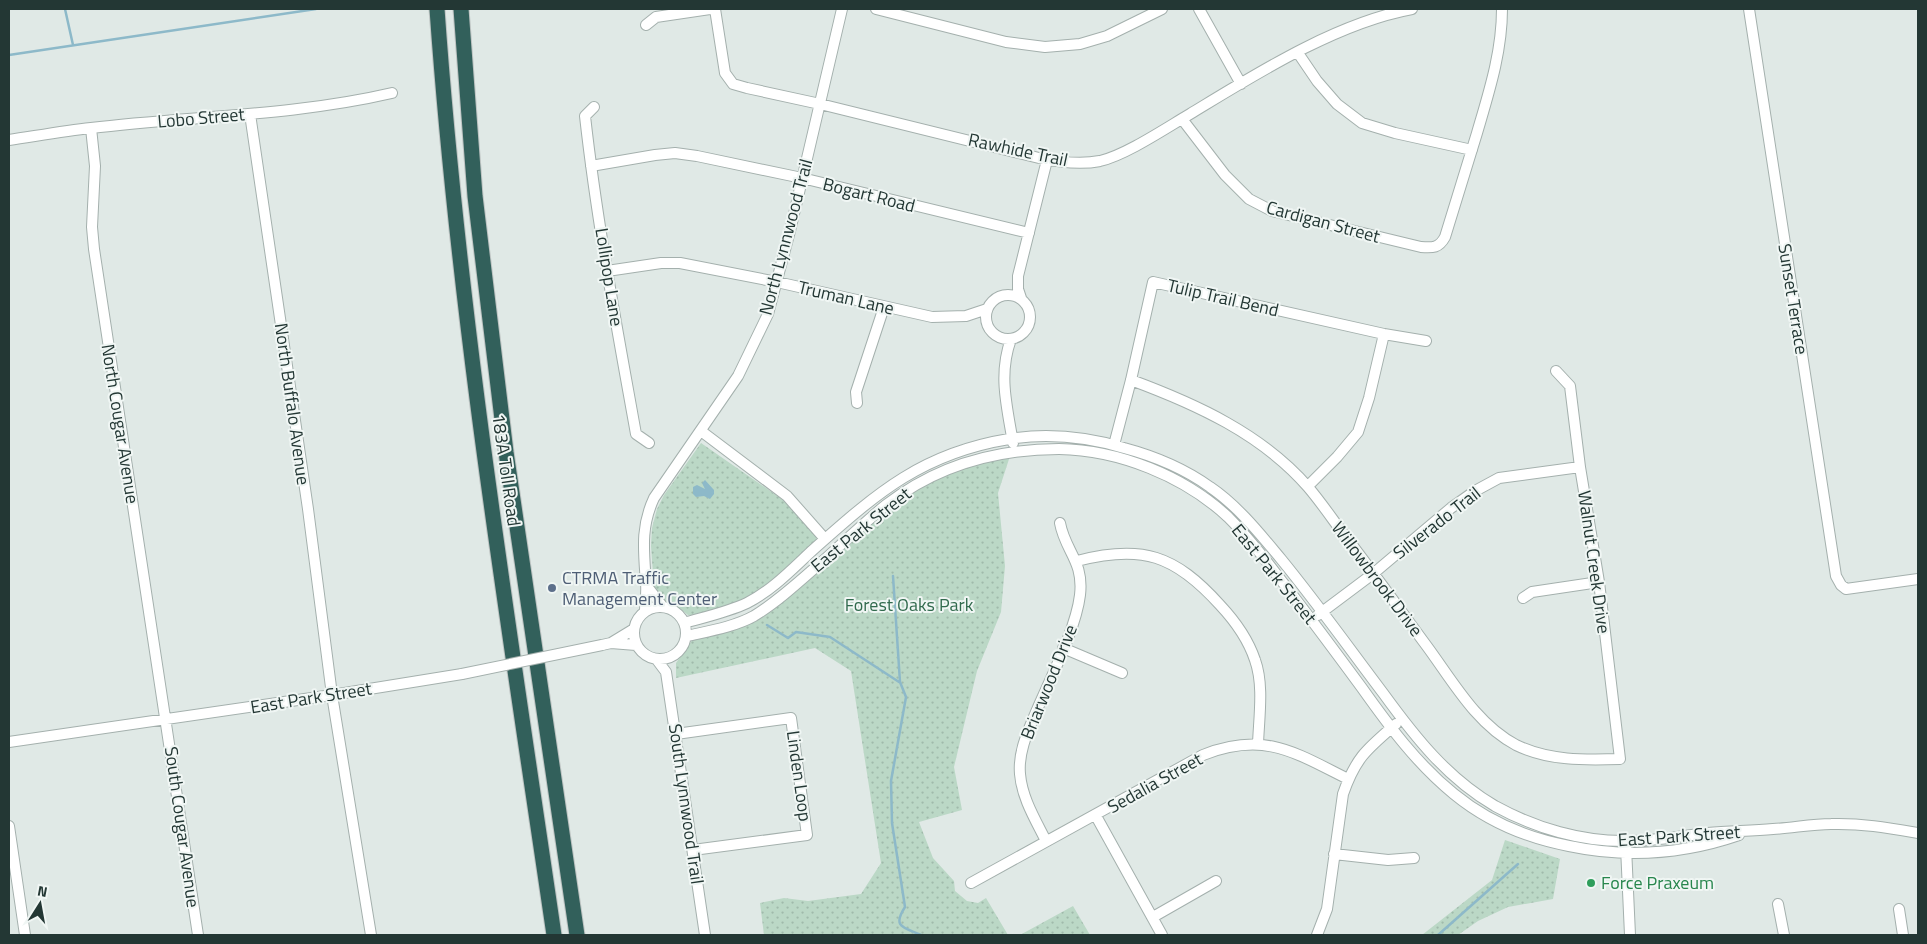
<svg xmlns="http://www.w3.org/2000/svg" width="1927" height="944" font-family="'Titillium Web',sans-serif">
<defs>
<pattern id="park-dots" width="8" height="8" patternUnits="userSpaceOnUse" patternTransform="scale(1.25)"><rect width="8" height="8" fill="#bbd8c6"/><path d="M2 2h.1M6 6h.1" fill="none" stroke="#a0baab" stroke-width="1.8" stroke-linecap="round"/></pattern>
</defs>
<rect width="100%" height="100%" fill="#e0e9e6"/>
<!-- park -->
<path fill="url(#park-dots)" d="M701 443 786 502 817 537 815 543 761 590 730 605 698 616 688 615 678 607 663 601 657 595 654 587 651 546 652 528 657 509 664 495Z
M1010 456 998 493 1005 566 1001 612 977 671 954 767 962 810 919 822 933 858 954 881 955 891 967 901 978 903 986 898 1008 935H764L760 903 784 898 808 901 861 894 881 863 851 671 815 648 676 678V663L693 639 741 624 889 506 909 493 957 469Z
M1505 840 1560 859 1553 899 1508 907 1478 921 1458 935H1422L1492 880Z
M1073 906 1090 935H1020Z"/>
<!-- water -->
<path fill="#8db9c9" d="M705 480 714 490V494L710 499 704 496 696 497 693 494V487L697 485 705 489 702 483Z"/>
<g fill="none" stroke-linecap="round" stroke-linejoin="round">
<!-- stream -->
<path stroke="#8db9c9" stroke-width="2.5" d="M65 9 73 45
M9 55 316 9
M893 576 900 682 906 697 891 781 892 823 905 907C892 927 903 927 921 935
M767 625 788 638 796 632 830 637 899 682
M1438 935 1518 864"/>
<!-- minor casing -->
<g stroke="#a4b0ad" stroke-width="12">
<path id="minor" d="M715 9 725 73 733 84 747 88 820 104 1039 158C1058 162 1080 165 1100 161 1126 155 1166 128 1190 114 1256 74 1336 23 1412 9
M876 9 1006 42 1045 47 1080 44 1107 36 1162 9
M1199 9 1241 84
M1749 9 1836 576 1841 585 1846 589 1918 579
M646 25 656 17 710 9
M1298 53 1317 81 1337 104 1362 123 1395 133 1472 150
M594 107 585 116C597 223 617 328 636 434L649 443
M250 114 308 509 332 695 371 935
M1182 119 1225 175 1249 199 1272 211 1421 247C1433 248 1439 248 1445 237 1456 202 1466 168 1477 133 1489 92 1502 52 1502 9
M91 128 95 166 92 227 94 249 198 935
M9 140C36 136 64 131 91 128 191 116 293 116 392 93
M591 166 655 155 675 153 697 156 802 178 1029 233
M607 271 661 263H680L777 282 932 317 966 316 987 309
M986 317a22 22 0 1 1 44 0a22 22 0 1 1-44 0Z
M1021 298 1018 289V276L1047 160
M1011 339C998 375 1007 406 1013 443
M1131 380C1196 404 1262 434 1308 487 1320 501 1331 517 1342 532 1371 569 1398 607 1426 645 1452 680 1476 724 1516 745 1549 761 1584 760 1620 759L1599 582 1580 467 1570 386 1556 371
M857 403 856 392 884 307
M701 431 787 496 825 539
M1114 445 1131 380 1153 282 1384 334 1426 341
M1308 486 1337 457 1358 432 1369 398 1384 334
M1077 561C1142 544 1175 555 1220 605 1235 621 1248 639 1255 660 1264 685 1259 717 1258 744
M646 585 663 607
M1523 598 1532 592 1599 582
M634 633a26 26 0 1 1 52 0a26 26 0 1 1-52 0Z
M645 611C645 602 647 593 646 584 644 552 640 528 654 498L738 376 768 314 790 231 842 9
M1318 615 1374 573 1451 508 1475 491 1499 478 1580 467
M684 623C705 617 728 612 747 603 773 590 794 567 815 548 878 492 923 453 1009 439 1047 433 1087 437 1124 448 1154 456 1185 469 1210 487 1238 506 1260 534 1281 559 1317 603 1349 648 1383 693 1415 737 1447 778 1495 806 1535 828 1582 842 1628 841 1654 841 1681 836 1708 833 1729 831 1751 831 1773 829 1792 828 1812 824 1831 824 1861 823 1889 828 1918 833
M687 636C709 631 734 627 754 616 779 601 802 579 824 560 844 542 865 522 886 505 936 466 996 449 1059 449 1119 450 1184 476 1228 517 1246 535 1262 555 1277 575 1306 612 1334 650 1362 688 1389 726 1417 764 1454 794 1487 821 1527 838 1569 846 1626 858 1684 854 1739 835
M611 643 634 629
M602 645 611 643 636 645
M1063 648 1122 673
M657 660 666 672 705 935
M676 734 791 718 807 835 693 850
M9 742 332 695 462 674
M1096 816 1162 935
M9 826 25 935
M1046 841C1035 819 1022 798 1020 774 1018 752 1028 731 1036 712 1050 679 1076 629 1080 595 1084 561 1065 551 1060 523
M1626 847 1630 935
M1334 854 1388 860 1414 858
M971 883 1203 755C1264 731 1294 752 1348 779
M1778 904 1784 935
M1899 909 1903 935
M1153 917 1216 881
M1317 935 1327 909 1343 794C1356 757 1367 749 1396 724"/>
</g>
<!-- highway casing -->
<g stroke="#bdc3c2" stroke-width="17">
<path id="highway" d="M437 9C459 320 509 627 554 935
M461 9 475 196 506 452 577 935"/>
</g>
<!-- minor -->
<use href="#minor" stroke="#fff" stroke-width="10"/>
<!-- highway -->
<use href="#highway" stroke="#32605b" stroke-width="15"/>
<!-- minor-bridge casing -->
<g stroke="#a4b0ad" stroke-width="12" stroke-linecap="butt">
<path id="minor-bridge" d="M462 674 602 645"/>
</g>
<!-- minor-bridge -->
<use href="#minor-bridge" stroke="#fff" stroke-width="10"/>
</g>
<!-- markers -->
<circle fill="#5c6f8a" stroke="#f0f6f4" stroke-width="2" cx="552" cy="588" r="5"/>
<circle fill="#2e9e5b" stroke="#f0f6f4" stroke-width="2" cx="1591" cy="883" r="5"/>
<g text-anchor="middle" stroke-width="4" stroke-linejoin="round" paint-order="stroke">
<!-- street labels -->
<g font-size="18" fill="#233734" stroke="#f0f6f4">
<text transform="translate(201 118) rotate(-5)" y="6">Lobo Street</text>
<text transform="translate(1018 150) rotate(12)" y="6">Rawhide Trail</text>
<text transform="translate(869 195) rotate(14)" y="6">Bogart Road</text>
<text transform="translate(1323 222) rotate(15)" y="6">Cardigan Street</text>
<text transform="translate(786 237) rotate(-75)" y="6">North Lynnwood Trail</text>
<text transform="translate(609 277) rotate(81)" y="6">Lollipop Lane</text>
<text transform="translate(846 298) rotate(13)" y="6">Truman Lane</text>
<text transform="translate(1223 298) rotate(13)" y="6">Tulip Trail Bend</text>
<text transform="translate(1793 299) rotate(81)" y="6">Sunset Terrace</text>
<text transform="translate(292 404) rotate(82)" y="6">North Buffalo Avenue</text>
<text transform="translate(120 424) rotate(81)" y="6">North Cougar Avenue</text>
<text transform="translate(506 470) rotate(82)" y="6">183A Toll Road</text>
<text transform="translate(1437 523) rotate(-38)" y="6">Silverado Trail</text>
<text transform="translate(861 530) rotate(-39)" y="6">East Park Street</text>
<text transform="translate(1594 562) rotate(82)" y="6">Walnut Creek Drive</text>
<text transform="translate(1274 574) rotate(51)" y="6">East Park Street</text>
<text transform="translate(1377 579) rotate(53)" y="6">Willowbrook Drive</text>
<text transform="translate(1049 682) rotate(-68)" y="6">Briarwood Drive</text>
<text transform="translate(311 698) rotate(-9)" y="6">East Park Street</text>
<text transform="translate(799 776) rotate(82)" y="6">Linden Loop</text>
<text transform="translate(1155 783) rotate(-29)" y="6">Sedalia Street</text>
<text transform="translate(686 804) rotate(82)" y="6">South Lynnwood Trail</text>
<text transform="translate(182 827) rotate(82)" y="6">South Cougar Avenue</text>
<text transform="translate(1679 836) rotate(-4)" y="6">East Park Street</text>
</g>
<!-- service labels -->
<g font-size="18" fill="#4e5e75" stroke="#f0f6f4" text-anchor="start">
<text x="562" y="584">CTRMA Traffic<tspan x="562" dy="21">Management Center</tspan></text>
</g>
<!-- park labels -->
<g font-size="18" fill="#316a4d" stroke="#f0f6f4">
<text x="909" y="611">Forest Oaks Park</text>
</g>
<!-- leisure labels -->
<g font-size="18" fill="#27864d" stroke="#f0f6f4" text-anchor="start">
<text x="1601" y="889">Force Praxeum</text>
</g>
</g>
<!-- border -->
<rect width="1927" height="944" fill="none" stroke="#233734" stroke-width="20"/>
<!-- north arrow -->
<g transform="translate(40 904) rotate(11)" stroke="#f0f6f4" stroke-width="4" paint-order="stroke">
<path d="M0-4L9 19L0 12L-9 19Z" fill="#233734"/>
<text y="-8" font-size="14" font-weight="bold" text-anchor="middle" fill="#233734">N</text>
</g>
</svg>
